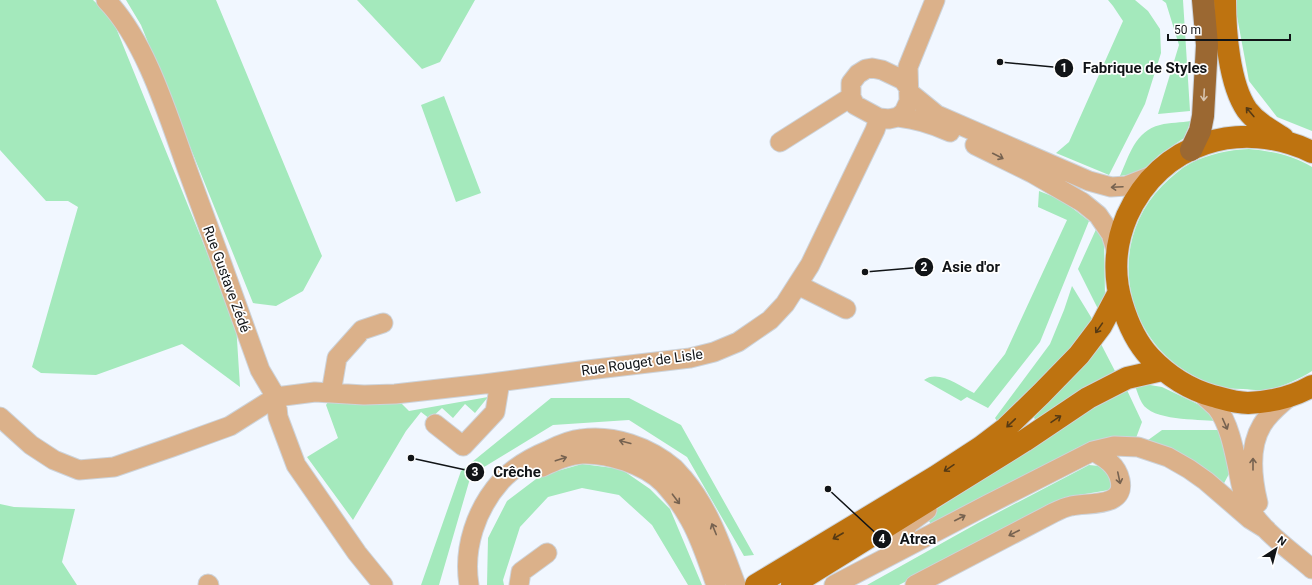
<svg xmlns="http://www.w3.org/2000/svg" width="1312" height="585" font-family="Roboto,sans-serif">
<rect width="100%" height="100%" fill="#f1f7ff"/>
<!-- green -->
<path fill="#a4e9bc" d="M0 0H93L112 18 236 324 240 387 182 344 96 375 41 373 32 367 78 207 68 201H46L0 150Z
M126 0H216L322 256 303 291 276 306 253 303 141 25Z
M357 0H475L440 62 422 69Z
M1108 0H1135L1148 11 1160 29 1161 53 1145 104 1109 175 1056 153 1069 142 1123 21 1113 6Z
M1162 0H1183L1190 111 1158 114 1179 45 1166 3Z
M1237 0H1312V131L1277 117 1249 81 1236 11Z
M444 96 481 193 456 202 421 105Z
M1191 121 1184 138 1159 155 1141 173 1120 176C1129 156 1135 131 1160 125 1170 122 1181 123 1191 121Z
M1249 149C1271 151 1292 155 1312 167V371C1298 380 1280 388 1264 390 1257 391 1250 389 1243 389 1220 389 1203 382 1184 370 1121 329 1109 240 1162 186 1171 177 1180 169 1191 163 1209 154 1228 150 1249 149Z
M1039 191 1062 200 1089 221 1040 342 988 408 967 397 961 401 924 380C938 369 960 386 974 393L1005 354 1067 220 1038 207Z
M1098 225 1104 236 1105 296 1099 311 1078 269Z
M1072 286 1094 322 1040 382 997 421 995 418 1050 344 1064 310Z
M1101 344 1116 373 1035 420 1034 417Z
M1144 384 1162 387 1208 409 1216 421C1197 419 1152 421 1142 403 1139 398 1137 391 1135 386Z
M1126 388 1142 422 1136 438 1125 441 1077 448 932 526 926 516 995 471 1069 418Z
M488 397 475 413 465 404 453 418 442 408 430 419 421 412 406 431 353 520 307 457 338 438 326 405 328 402 401 403 409 411Z
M551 398H629L681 425 754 555 744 556 687 457 629 420 553 425 471 475 439 585H421L461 471Z
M1162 430H1222L1230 472 1222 487 1144 443Z
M582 464 621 469 650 489 670 509 702 585H688L652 525 619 495 582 488 548 497 520 527 503 580 504 585H487L488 538 507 501 540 476Z
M1089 465 1099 466 1112 475 1113 484 1109 490 1067 497 899 585H867L978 523Z
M0 504 14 507 75 509 62 562 77 585H0Z"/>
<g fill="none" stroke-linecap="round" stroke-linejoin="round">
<!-- minor casing -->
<g stroke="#cdd3da" stroke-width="21">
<path id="minor" d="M106 0C147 42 169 119 189 174 213 239 237 305 260 370L276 397 278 417 296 465 357 553 383 585
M908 87 903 80 882 70 872 68 866 69 858 74 851 83V97L855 105 879 118 889 119 898 117 904 112 909 101 908 67 935 0
M910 93 937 115 1089 181 1111 187 1126 186 1154 175
M898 117C916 119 933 124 950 132
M780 142 851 97
M975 145 1032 173 1082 202 1098 215 1111 234 1117 253
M798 285 846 309
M331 393 337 358 362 330 383 323
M1201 393C1206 398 1212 403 1217 408 1229 423 1234 450 1238 469 1240 480 1242 493 1247 504 1260 530 1290 550 1312 569
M0 417 31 445 54 460 79 470 114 467 172 447 230 426 276 397 315 392 364 395 395 394 484 384 588 370 690 358 714 352 738 342 770 320 785 304 810 265 875 130 879 118
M435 424 463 446 495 412 500 382
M542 467C555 461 568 455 582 454 608 453 645 465 663 483 672 493 681 504 687 515 700 535 708 563 716 585
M1258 503C1252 478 1248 448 1262 425 1269 413 1280 405 1290 396
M889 554 909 523 927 510
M208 584 209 585
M469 585C463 548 476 509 501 481 514 467 532 457 549 450 559 445 570 440 581 439 613 434 649 447 674 468 677 471 681 476 684 479 710 510 722 548 736 585
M519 585 521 572 547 553
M834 585 987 505 1093 451 1114 446 1138 447 1168 457 1189 469 1206 481 1250 519 1266 529
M915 585 1053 513C1059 510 1065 507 1071 506 1088 502 1126 508 1120 480 1117 465 1105 458 1093 451"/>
</g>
<!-- major casing -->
<g stroke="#cdd3da" stroke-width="24">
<path id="major" d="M1225 0C1225 31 1229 84 1247 110 1256 122 1270 130 1283 138
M1312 152C1241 118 1160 142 1127 216 1115 244 1113 275 1122 304 1128 324 1136 342 1150 357 1168 376 1188 389 1213 396 1224 399 1236 403 1248 403 1270 402 1293 397 1312 386
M756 585 935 477 981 447 1006 428 1041 394 1079 355 1101 326 1118 294
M792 585 1024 441 1088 398 1127 378 1162 370"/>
</g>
<!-- highway casing -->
<g stroke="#cdd3da" stroke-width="24">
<path id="highway" d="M1191 150 1200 131 1203 116 1207 45 1203 0"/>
</g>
<!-- minor -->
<use href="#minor" stroke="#dbb18a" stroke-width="19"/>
<!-- major -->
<use href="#major" stroke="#be7310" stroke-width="22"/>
<!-- highway -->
<use href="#highway" stroke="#9b6832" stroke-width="22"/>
</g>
<!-- one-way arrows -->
<defs><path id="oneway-shaft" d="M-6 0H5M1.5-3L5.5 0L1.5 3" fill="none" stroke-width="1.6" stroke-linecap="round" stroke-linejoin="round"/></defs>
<use stroke="#d7c3ad" href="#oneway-shaft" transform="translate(1204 95) rotate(93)"/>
<g stroke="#563a14">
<use href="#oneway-shaft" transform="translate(1250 112) rotate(-130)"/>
<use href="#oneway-shaft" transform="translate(1099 328) rotate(125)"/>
<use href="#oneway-shaft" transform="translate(1056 419) rotate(-34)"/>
<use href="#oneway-shaft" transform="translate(1011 423) rotate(136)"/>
<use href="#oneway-shaft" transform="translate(949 468) rotate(146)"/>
<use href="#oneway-shaft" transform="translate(838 536) rotate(150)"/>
</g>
<g stroke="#766250">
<use href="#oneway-shaft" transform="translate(998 156) rotate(27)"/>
<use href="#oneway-shaft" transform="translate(1117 187) rotate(177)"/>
<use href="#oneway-shaft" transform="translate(1225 424) rotate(66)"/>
<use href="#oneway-shaft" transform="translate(625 442) rotate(-165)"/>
<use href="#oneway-shaft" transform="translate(561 459) rotate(-18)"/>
<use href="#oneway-shaft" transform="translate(1253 464) rotate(-90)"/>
<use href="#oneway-shaft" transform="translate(1119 478) rotate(78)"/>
<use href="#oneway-shaft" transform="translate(676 499) rotate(53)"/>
<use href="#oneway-shaft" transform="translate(960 518) rotate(-27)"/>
<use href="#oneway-shaft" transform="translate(714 529) rotate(-112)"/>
<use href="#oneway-shaft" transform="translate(1014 533) rotate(153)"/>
</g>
<g text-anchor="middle" stroke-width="3.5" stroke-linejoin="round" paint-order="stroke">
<!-- street labels -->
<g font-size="14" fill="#111417" stroke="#fff">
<text transform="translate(227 279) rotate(70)" y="5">Rue Gustave Zédé</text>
<text transform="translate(642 362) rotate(-8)" y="5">Rue Rouget de Lisle</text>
</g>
</g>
<!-- callouts -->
<path fill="none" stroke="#111417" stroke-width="1.5" d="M1000 62L1064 68M865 272L924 267M411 458L475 472M828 489L882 539"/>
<g fill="#111417" stroke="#fff" stroke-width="1.5">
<circle cx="1000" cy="62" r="4"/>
<circle cx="865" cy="272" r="4"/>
<circle cx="411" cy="458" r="4"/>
<circle cx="828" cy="489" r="4"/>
<circle cx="1064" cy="68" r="10"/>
<circle cx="924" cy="267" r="10"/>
<circle cx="475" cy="472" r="10"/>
<circle cx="882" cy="539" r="10"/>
</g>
<g font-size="12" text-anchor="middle" font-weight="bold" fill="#fff">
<text x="1064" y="72">1</text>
<text x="924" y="271">2</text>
<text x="475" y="476">3</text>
<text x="882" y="543">4</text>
</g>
<g font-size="15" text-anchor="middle" font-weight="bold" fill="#111417" stroke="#fff" stroke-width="3.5" stroke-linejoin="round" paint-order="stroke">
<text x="1145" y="73">Fabrique de Styles</text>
<text x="971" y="272">Asie d'or</text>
<text x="517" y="477">Crêche</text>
<text x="918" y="544">Atrea</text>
</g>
<!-- north arrow -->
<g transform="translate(1276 549) rotate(36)" stroke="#ffffff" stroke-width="3" paint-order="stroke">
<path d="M0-3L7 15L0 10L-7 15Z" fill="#111417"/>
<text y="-6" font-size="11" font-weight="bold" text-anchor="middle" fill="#111417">N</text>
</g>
<!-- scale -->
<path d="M1168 34v6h122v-6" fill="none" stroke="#111417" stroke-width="2"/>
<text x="1174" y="34" font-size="12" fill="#111417" stroke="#ffffff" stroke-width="3" paint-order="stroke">50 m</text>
</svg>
